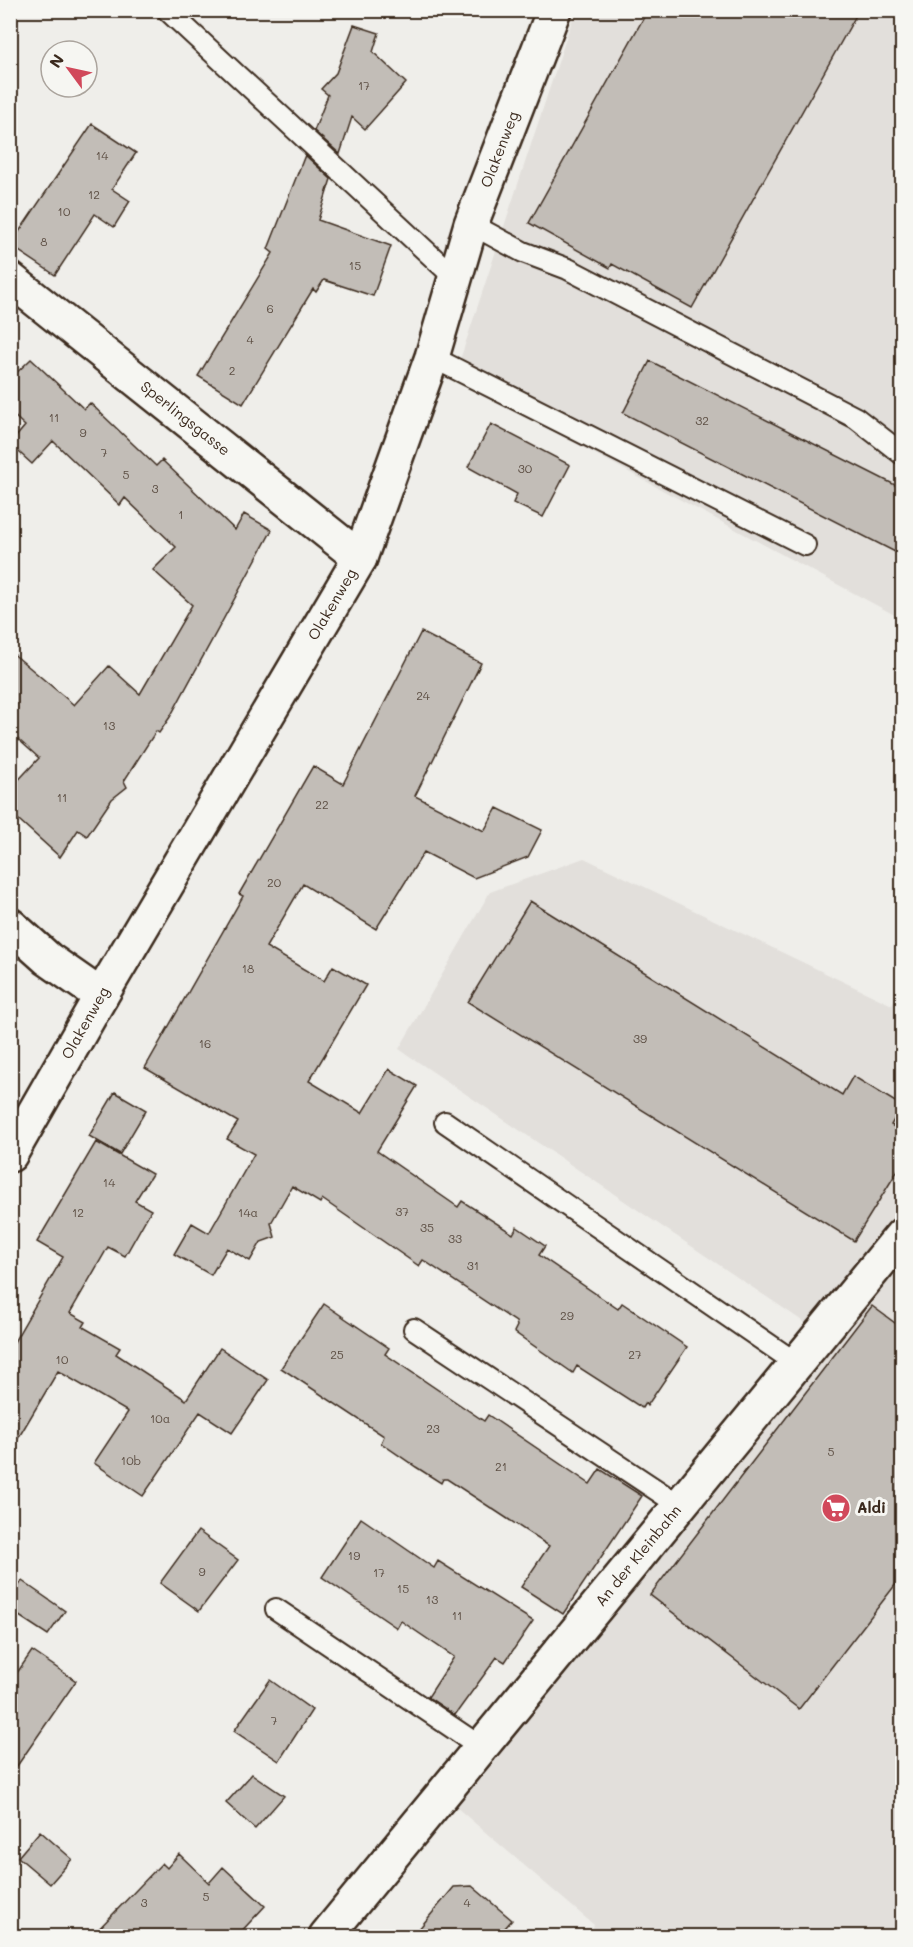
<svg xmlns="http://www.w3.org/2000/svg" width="913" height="1947" font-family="Mali,sans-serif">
<rect width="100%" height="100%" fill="#efeeea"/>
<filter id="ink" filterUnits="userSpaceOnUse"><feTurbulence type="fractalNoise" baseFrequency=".0167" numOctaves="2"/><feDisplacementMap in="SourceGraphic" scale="12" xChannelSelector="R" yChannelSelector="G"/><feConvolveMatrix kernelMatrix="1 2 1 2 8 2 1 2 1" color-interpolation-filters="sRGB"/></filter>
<g filter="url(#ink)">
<!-- built -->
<path fill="#e2dfdb" d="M575 11H902V619L454 378Z
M584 858 892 1005 902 985V1936H588L594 1925 456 1807 826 1337 399 1049 490 892Z"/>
<!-- building -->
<path fill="#c2bdb7" stroke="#3b2a1e" stroke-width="1.5" d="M648 10H859L692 308 612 264 610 268 529 223Z
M354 25 379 33 373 52 406 83 365 129 352 117 340 154 314 131 328 95 321 89 336 73Z
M92 124 136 153 112 189 130 201 114 227 95 214 55 275 10 245Z
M305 155 331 179 318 220 391 246 373 296 324 280 316 292 313 289 243 404 198 376 273 253 268 249Z
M31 359 84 409 90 403 156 466 162 460 235 530 244 514 272 530 170 717 159 733 156 731 124 781 127 787 112 799 87 836 78 830 60 857 10 812V789L39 758 10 732V651L74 705 109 666 140 694 192 605 153 570 176 547 125 498 120 505 53 441 32 464 10 444 25 426 10 412V379Z
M650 361 903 489V556L623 413Z
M491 424 570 465 543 517 513 503 517 494 468 467Z
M421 632 481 663 415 796 484 831 497 808 542 830 528 857 474 878 424 852 376 929 303 884 266 947 324 981 333 966 366 985 309 1081 362 1113 389 1069 417 1086 377 1151 458 1207 462 1201 513 1234 517 1227 545 1246 539 1255 618 1309 622 1303 687 1347 647 1406 645 1403 642 1408 577 1366 573 1373 514 1332 517 1326 516 1322 423 1260 419 1266 322 1199 320 1203 292 1186 271 1223 275 1237 261 1242 250 1261 227 1248 211 1275 174 1254 192 1223 209 1233 254 1154 227 1139 238 1122 145 1068 243 896 239 894 313 766 343 784Z
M530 901 842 1095 853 1076 902 1106 891 1125 903 1132V1162L854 1241 468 1002Z
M115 1092 146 1110 120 1154 89 1136Z
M96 1142 152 1174 135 1201 151 1210 125 1256 108 1247 70 1313 86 1322 83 1327 120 1348 116 1354 186 1400 220 1348 268 1380 232 1433 200 1412 143 1496 94 1463 128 1412 58 1371 10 1452V1349L63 1257 37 1242Z
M324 1304 389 1348 385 1354 484 1421 488 1415 590 1484 600 1469 642 1496 563 1614 521 1587 549 1546 447 1479H443L441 1483 416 1467 381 1443 384 1436 281 1368Z
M872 1306 903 1329V1575L799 1709 650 1595Z
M361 1518 434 1568 438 1561 533 1621 505 1662 497 1657 455 1715 428 1697 454 1657 401 1621 397 1628 322 1577Z
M198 1531 238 1560 199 1611 160 1583Z
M22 1581 65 1611 48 1635 10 1610V1598Z
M32 1651 76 1681 10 1776V1683Z
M270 1680 312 1710 279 1761 234 1731Z
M252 1774 284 1796 255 1829 226 1803Z
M40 1831 72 1859 50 1884 18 1857Z
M179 1854 209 1883 223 1867 265 1906 237 1936H92L162 1863 167 1868Z
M472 1886 512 1920 498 1936H413L454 1887Z"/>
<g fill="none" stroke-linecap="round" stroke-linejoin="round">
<!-- service casing -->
<g stroke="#3b2a1e" stroke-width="24">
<path id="service" d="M167 10 455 278
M471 224 523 252 568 269 856 418 902 454
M432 357 805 545
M445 1122 796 1363
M414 1329 679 1505
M276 1609 481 1747"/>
</g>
<!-- minor casing -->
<g stroke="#3b2a1e" stroke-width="38">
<g id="minor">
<path id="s1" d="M10 279 360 558"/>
<path d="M10 925 48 959 101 996"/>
<path id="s2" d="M10 1155 101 996 360 558 432 357 471 224 554 10"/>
<path id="s3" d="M326 1936 902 1235"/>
</g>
</g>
<!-- service -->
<use href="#service" stroke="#f6f6f2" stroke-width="20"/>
<!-- minor -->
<use href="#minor" stroke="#f6f6f2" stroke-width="33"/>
</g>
</g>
<!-- icons -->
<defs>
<g id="supermarket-disc" transform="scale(1.5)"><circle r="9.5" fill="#d1495b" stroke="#f6f6f2"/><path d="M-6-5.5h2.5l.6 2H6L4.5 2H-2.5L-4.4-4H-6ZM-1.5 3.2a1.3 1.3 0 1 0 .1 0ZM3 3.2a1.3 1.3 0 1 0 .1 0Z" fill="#fff"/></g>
</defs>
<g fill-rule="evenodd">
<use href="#supermarket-disc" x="836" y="1508"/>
</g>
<g text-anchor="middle" stroke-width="6" stroke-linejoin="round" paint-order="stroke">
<!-- number labels -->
<g font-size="12" fill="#5d4f44">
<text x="364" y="90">17</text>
<text x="102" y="160">14</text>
<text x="94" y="199">12</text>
<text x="64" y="216">10</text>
<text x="44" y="246">8</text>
<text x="355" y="270">15</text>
<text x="270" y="313">6</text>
<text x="250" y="344">4</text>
<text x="232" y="375">2</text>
<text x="54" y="422">11</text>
<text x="702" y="425">32</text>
<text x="83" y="437">9</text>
<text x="104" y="457">7</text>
<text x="525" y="473">30</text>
<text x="126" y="479">5</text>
<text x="155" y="493">3</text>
<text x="181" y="519">1</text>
<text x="423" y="700">24</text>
<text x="109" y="730">13</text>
<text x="62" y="802">11</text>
<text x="322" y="809">22</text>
<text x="274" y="887">20</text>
<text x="248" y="973">18</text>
<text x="640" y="1043">39</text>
<text x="205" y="1048">16</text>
<text x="109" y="1187">14</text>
<text x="402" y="1216">37</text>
<text x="78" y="1217">12</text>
<text x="248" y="1217">14a</text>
<text x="427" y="1232">35</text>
<text x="455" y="1243">33</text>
<text x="473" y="1270">31</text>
<text x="567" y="1320">29</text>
<text x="337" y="1359">25</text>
<text x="635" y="1359">27</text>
<text x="62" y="1364">10</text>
<text x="160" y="1423">10a</text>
<text x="433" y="1433">23</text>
<text x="831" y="1456">5</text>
<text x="131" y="1465">10b</text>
<text x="501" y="1471">21</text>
<text x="354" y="1560">19</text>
<text x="202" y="1576">9</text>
<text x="379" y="1577">17</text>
<text x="403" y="1593">15</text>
<text x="432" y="1604">13</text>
<text x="457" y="1620">11</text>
<text x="274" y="1725">7</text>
<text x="206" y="1901">5</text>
<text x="144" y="1907">3</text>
<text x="467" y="1907">4</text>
</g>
<!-- street labels -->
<g font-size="15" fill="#3b2a1e" stroke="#f6f6f2">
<text dy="5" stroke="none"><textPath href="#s2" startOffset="1124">Olakenweg</textPath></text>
<text dy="5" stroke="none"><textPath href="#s1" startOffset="224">Sperlingsgasse</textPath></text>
<text dy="5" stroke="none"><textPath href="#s2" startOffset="638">Olakenweg</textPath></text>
<text dy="5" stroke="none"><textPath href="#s2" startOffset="152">Olakenweg</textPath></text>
<text dy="5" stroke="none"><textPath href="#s3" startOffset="492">An der Kleinbahn</textPath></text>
</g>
<!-- poi labels -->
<g font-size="15" font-weight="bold" fill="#3b2a1e" stroke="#f6f6f2" text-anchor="start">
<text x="857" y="1513">Aldi</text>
</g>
</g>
<!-- margin -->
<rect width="913" height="1947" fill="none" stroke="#f6f6f2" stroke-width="36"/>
<rect x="18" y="18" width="877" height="1911" fill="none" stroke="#3b2a1e" stroke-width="2" filter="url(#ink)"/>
<!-- north arrow -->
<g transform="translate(69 69) rotate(303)"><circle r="28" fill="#f6f6f2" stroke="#aba49d" stroke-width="1.5"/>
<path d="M0-4.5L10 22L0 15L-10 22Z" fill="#d1495b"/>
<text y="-9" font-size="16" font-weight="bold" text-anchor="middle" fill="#3b2a1e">N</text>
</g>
</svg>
